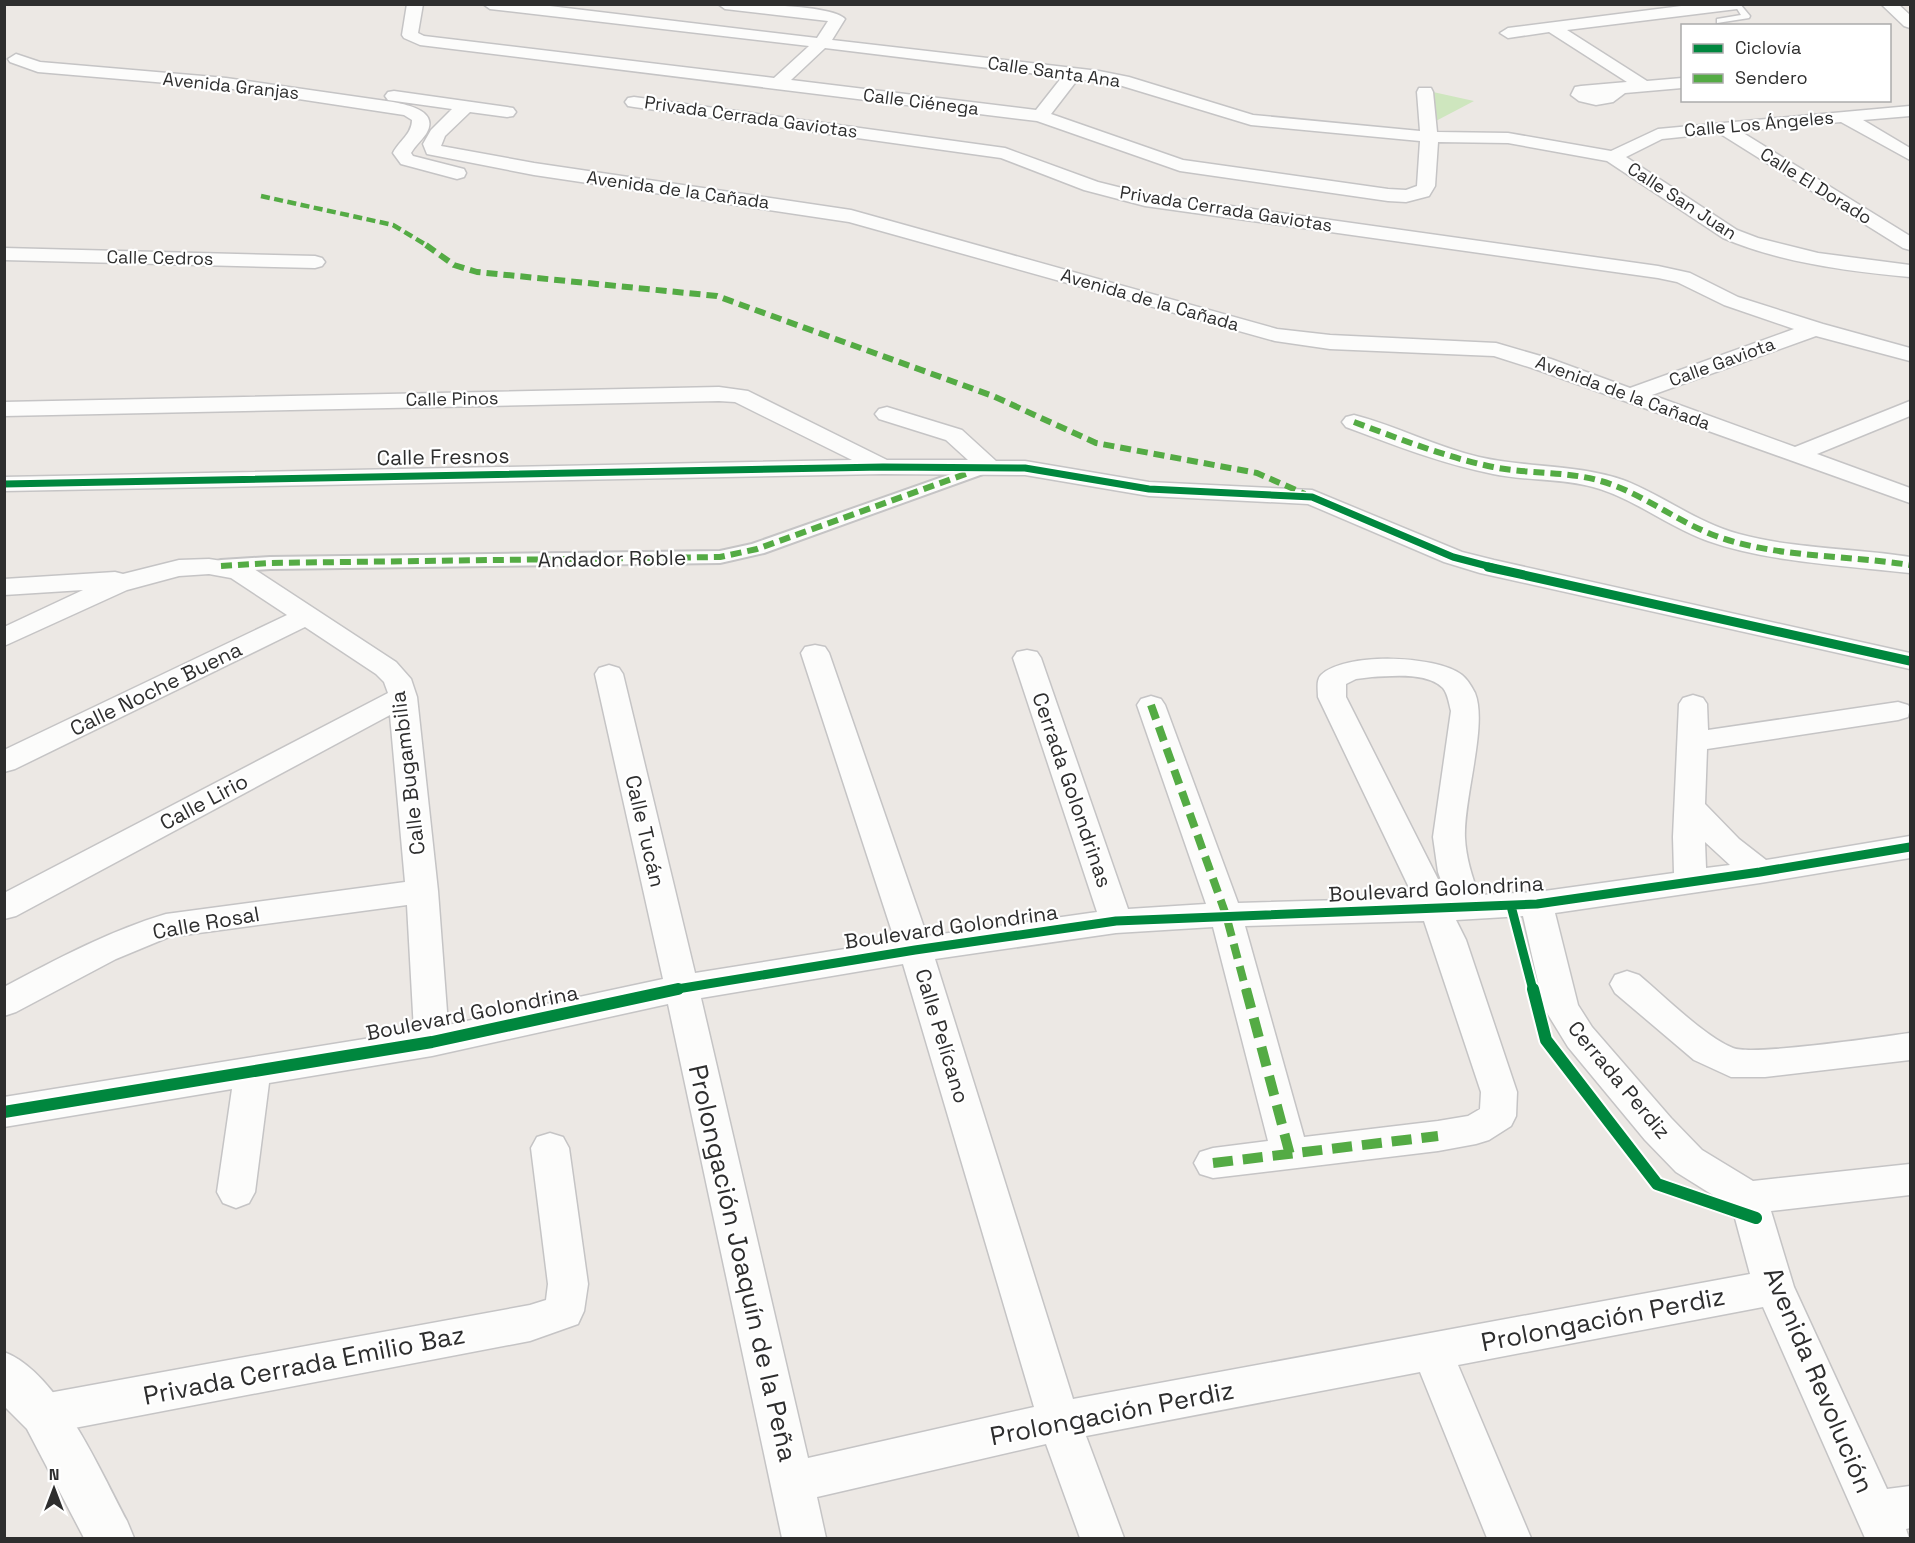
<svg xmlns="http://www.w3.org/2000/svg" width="1915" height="1543" font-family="'Space Grotesk',sans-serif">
<rect width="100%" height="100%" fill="#ece8e4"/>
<!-- green -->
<path fill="#cee6be" d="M1433 92 1474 101 1432 123Z"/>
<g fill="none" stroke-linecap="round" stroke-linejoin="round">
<!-- service casing -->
<g stroke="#c5c4c5" stroke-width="3">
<path id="service" d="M1734 4H1740L1750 16 1749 18 1717 23V19L1741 15Z"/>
</g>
<!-- pedestrian casing -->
<g stroke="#c5c4c5" stroke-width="4">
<path id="pedestrian" d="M988 461 994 462 997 466 994 470 764 553 720 563 270 569 221 572 214 570 211 566 214 562 221 560 270 557 720 551 752 544Z"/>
</g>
<!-- minor casing -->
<g stroke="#c5c4c5" stroke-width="3">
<path id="minor" d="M407 4H423L418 33 424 36 774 78 809 46 490 9 483 4H533L817 38 828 21 725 9 718 4C740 4 832 4 845 19L832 40 1099 71 1129 77 1253 115 1420 131 1417 92 1419 88H1431L1433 92 1437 132 1508 133 1611 151 1658 129 1910 106V116L1863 120 1910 148V160L1841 122 1740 131 1910 236V250L1903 248 1719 133 1662 139 1626 157 1737 230 1758 238 1818 253 1910 265V277C1847 271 1782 263 1723 238L1607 161 1508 143 1438 142 1435 186 1429 196 1406 202 1388 201 1180 171 1037 121 420 45 404 38 402 35ZM825 48 1062 77 1036 110 791 80ZM1078 79 1119 85 1251 125 1420 141 1417 186 1406 190 1388 189 1183 160 1051 114Z
M1697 4H1744L1737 9 1567 30 1647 81 1682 78V88L1625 93 1613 102 1596 105 1579 101 1571 95 1575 87 1581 86 1627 82 1549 32 1508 38 1500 33 1508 28Z
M1881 4H1898L1910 15V28L1904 26Z
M16 54 40 62 226 78 393 102C408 105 440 111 426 134 421 141 415 146 411 153L413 156 464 169 466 173 464 177 457 179 401 164 393 153C399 141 412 134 412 120L404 115 226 88 38 72 10 62 8 59Z
M394 91 507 107 513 108 516 112 513 116 507 117 470 112 445 136 441 146 534 163 851 210 1277 329 1330 335 1496 343 1551 359 1630 388 1794 329 1724 305 1677 282 1658 278 1145 206 1084 190 1001 158 634 107 628 106 625 102 628 98 634 97 1005 148 1098 182 1146 194 1658 266 1690 273 1738 297 1823 324 1910 348V361L1816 336 1652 395 1795 447 1910 401V416L1817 454 1910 488V503L1535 369 1494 356 1330 349 1275 341 849 222 534 175 427 154 423 144 431 130 452 109 388 100 385 96 388 92Z
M4 248 315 256 322 258 325 262 322 266 315 268 4 260Z
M719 387 748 391 887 460H968L946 440 879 419 875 414 879 409 887 407 962 430 996 461H1025L1149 482 1312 490 1462 552 1494 560 1910 653V669L1480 573 1444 562 1308 504 1149 496 1025 475 883 474 4 491V477L852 460 735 402 719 401 4 416V402Z
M1354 415C1397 426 1436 447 1479 457 1527 468 1577 464 1623 480 1663 495 1697 523 1739 534 1794 549 1854 548 1910 557V573C1848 566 1767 562 1708 541 1668 527 1634 498 1593 487 1561 478 1526 481 1493 474 1442 464 1394 445 1346 427L1342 422 1346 417Z
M209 559 248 565 396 662 411 679 417 697 438 891 448 1025 663 979 595 674 599 668 609 665 619 668 623 674 695 973 895 941 801 653 805 647 815 645 825 647 829 653 927 936 1097 912 1013 658 1017 652 1027 650 1037 652 1041 658 1128 909 1206 904 1137 705 1141 699 1151 696 1161 699 1165 705 1238 903 1414 898 1318 697C1318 690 1316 680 1321 675 1345 652 1436 655 1462 675 1467 679 1472 687 1475 693 1488 725 1463 800 1465 838 1466 858 1472 877 1479 895L1537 892 1674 873 1673 837 1679 704 1683 698 1693 695 1703 698 1707 704 1708 730 1898 702 1908 705 1910 708 1908 717 1898 720 1707 749 1705 804 1739 839 1766 860 1910 836V858L1760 883 1555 913 1578 1005 1592 1027 1671 1118 1702 1150 1753 1181 1910 1164V1195L1771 1211 1794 1287 1887 1489 1910 1486V1528L1906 1529 1909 1538H1865L1763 1307 1458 1365 1531 1538H1487L1420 1372 1086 1436 1124 1538H1080L1046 1444 817 1497 826 1538H782L668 1004 432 1056 269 1083 255 1192 249 1203 236 1208 223 1203 217 1192 232 1089 4 1127V1097L414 1031 407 905 169 937 116 959 16 1012 4 1016V987C57 959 109 931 166 914L405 882 390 715 16 916 4 919V893L388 693 384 682 376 674 305 627 15 769 4 772V750L287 615 231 578 209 574 179 576 127 590 4 646V627L83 590 4 595V579L115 572 123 574 179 560ZM1372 677C1392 676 1427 672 1443 688 1448 694 1449 704 1451 711L1433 837 1438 872 1447 897 1346 697V684L1356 679ZM1705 842 1730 865 1706 868ZM1523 916 1544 1008 1568 1047 1645 1140 1676 1172 1732 1207 1750 1274 1073 1399 935 959 1116 933 1213 927 1268 1141 1213 1148 1200 1152 1194 1163 1200 1174 1213 1178 1438 1151 1476 1144 1489 1140 1511 1126 1516 1116 1517 1092 1466 940 1456 920ZM1424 921 1481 1092 1480 1109 1468 1116 1438 1121 1304 1137 1245 926ZM903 964 1034 1407 808 1458 701 998Z
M1627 971 1639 975C1664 996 1704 1036 1733 1048 1753 1056 1880 1037 1910 1033V1060L1765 1077H1731L1694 1060 1615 993 1610 984 1615 975Z
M550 1133 563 1137 569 1148 588 1284 584 1311 578 1324 530 1341 43 1434 28 1428 22 1414 28 1400 43 1394 530 1305 546 1300 548 1284 531 1148 537 1137Z"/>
</g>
<!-- tertiary casing -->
<g stroke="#c5c4c5" stroke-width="3">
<path id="tertiary" d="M4 1352C59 1373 100 1471 127 1521L134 1538H84L27 1429 4 1406Z"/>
</g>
<!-- service -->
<use href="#service" fill="#fcfcfb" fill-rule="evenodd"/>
<!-- pedestrian -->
<use href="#pedestrian" fill="#fcfcfb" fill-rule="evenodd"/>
<!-- minor -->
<use href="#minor" fill="#fcfcfb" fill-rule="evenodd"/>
<!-- tertiary -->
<use href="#tertiary" fill="#fcfcfb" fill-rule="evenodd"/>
<!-- quiet-far3 -->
<path stroke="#54ab44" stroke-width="4.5" stroke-dasharray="9 4.5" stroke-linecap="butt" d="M261 196 393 225 428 246"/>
<!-- quiet-far2 -->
<path stroke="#54ab44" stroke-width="6" stroke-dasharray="11 6" stroke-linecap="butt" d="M426 245 454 265 477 272 717 296 993 396 1096 443 1257 473 1305 494
M1354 422C1400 439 1445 457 1493 467 1527 474 1563 471 1597 480 1640 491 1675 521 1716 536 1777 558 1847 555 1910 565
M221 566 270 563 720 557 757 549 971 472"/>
<!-- quiet-far1 -->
<path stroke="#54ab44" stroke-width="8" stroke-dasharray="15 8" stroke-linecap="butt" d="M1151 705 1226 915 1246 990"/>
<!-- quiet -->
<path stroke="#54ab44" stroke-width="10" stroke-dasharray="20 10" stroke-linecap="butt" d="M1246 989 1290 1155
M1213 1163 1438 1136"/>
<!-- cycleway-far2 casing -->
<g stroke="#fff" stroke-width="10">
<path id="cycleway-far2" d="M4 484 883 467 1025 468 1149 489 1312 497 1453 557 1495 568"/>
</g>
<!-- cycleway-far1 casing -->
<g stroke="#fff" stroke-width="13">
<path id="cycleway-far1" d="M1488 567 1910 661
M1511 906 1533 990
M671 990 915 950 1116 921 1537 904 1760 872 1910 847"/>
</g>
<!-- cycleway casing -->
<g stroke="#fff" stroke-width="16">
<path id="cycleway" d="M1533 989 1546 1040 1657 1184 1756 1218
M4 1112 432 1042 678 989"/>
</g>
<!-- cycleway-far2 -->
<use href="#cycleway-far2" stroke="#00873e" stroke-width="7"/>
<!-- cycleway-far1 -->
<use href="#cycleway-far1" stroke="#00873e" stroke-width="9"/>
<!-- cycleway -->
<use href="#cycleway" stroke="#00873e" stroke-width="12"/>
</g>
<g text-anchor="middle" stroke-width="4.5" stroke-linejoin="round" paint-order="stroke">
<!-- far-street labels -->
<g font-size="18" fill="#2e2e2e" stroke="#fff">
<text transform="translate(1054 72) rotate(8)" y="6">Calle Santa Ana</text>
<text transform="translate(231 86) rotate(6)" y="6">Avenida Granjas</text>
<text transform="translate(921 102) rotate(7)" y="6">Calle Ciénega</text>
<text transform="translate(751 117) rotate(8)" y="6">Privada Cerrada Gaviotas</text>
<text transform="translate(1759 124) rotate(-5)" y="6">Calle Los Ángeles</text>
<text transform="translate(1816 186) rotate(32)" y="6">Calle El Dorado</text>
<text transform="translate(678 190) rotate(8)" y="6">Avenida de la Cañada</text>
<text transform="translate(1682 201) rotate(33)" y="6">Calle San Juan</text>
<text transform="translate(1226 209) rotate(9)" y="6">Privada Cerrada Gaviotas</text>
<text transform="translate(160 258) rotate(1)" y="6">Calle Cedros</text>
<text transform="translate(1150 300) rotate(16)" y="6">Avenida de la Cañada</text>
<text transform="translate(1722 362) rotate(-20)" y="6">Calle Gaviota</text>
<text transform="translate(1623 393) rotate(20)" y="6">Avenida de la Cañada</text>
<text transform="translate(452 399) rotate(-1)" y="6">Calle Pinos</text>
</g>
<!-- street labels -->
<g font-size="21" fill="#2e2e2e" stroke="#fff">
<text transform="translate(443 457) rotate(-1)" y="7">Calle Fresnos</text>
<text transform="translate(612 559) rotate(-1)" y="7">Andador Roble</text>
<text transform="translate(156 689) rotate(-26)" y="7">Calle Noche Buena</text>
<text transform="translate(408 773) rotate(-97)" y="7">Calle Bugambilia</text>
<text transform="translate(1072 790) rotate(71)" y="7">Cerrada Golondrinas</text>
<text transform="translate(204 802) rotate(-28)" y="7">Calle Lirio</text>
<text transform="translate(645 831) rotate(77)" y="7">Calle Tucán</text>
<text transform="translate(1436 889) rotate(-3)" y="7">Boulevard Golondrina</text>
<text transform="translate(206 923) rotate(-10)" y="7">Calle Rosal</text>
<text transform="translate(951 927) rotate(-8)" y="7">Boulevard Golondrina</text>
<text transform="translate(472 1013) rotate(-11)" y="7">Boulevard Golondrina</text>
<text transform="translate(942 1036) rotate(73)" y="7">Calle Pelícano</text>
<text transform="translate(1619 1080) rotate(50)" y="7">Cerrada Perdiz</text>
</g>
<!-- near-street labels -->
<g font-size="26" fill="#2e2e2e" stroke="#fff">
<text transform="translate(743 1263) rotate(77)" y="9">Prolongación Joaquín de la Peña</text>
<text transform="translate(1603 1319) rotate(-11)" y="9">Prolongación Perdiz</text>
<text transform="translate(304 1365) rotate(-11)" y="9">Privada Cerrada Emilio Baz</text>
<text transform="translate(1819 1380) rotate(67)" y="9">Avenida Revolución</text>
<text transform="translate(1112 1413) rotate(-11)" y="9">Prolongación Perdiz</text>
</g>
</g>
<!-- border -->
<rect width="1915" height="1543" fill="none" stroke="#2e2e2e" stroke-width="12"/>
<!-- legend -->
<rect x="1681" y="24" width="210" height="78" fill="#ffffff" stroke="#ababab" stroke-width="1.5"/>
<rect x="1693" y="44" width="30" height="9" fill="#00873e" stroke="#ababab" stroke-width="1.5"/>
<text x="1735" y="54" font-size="18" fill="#2e2e2e">Ciclovía</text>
<rect x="1693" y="74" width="30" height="9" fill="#54ab44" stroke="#ababab" stroke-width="1.5"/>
<text x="1735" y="84" font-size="18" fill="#2e2e2e">Sendero</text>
<!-- north arrow -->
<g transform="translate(54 1489)" stroke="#ffffff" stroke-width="4.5" paint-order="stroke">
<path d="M0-4.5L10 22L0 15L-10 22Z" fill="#2e2e2e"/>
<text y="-9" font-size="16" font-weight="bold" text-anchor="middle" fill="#2e2e2e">N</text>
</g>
</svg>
